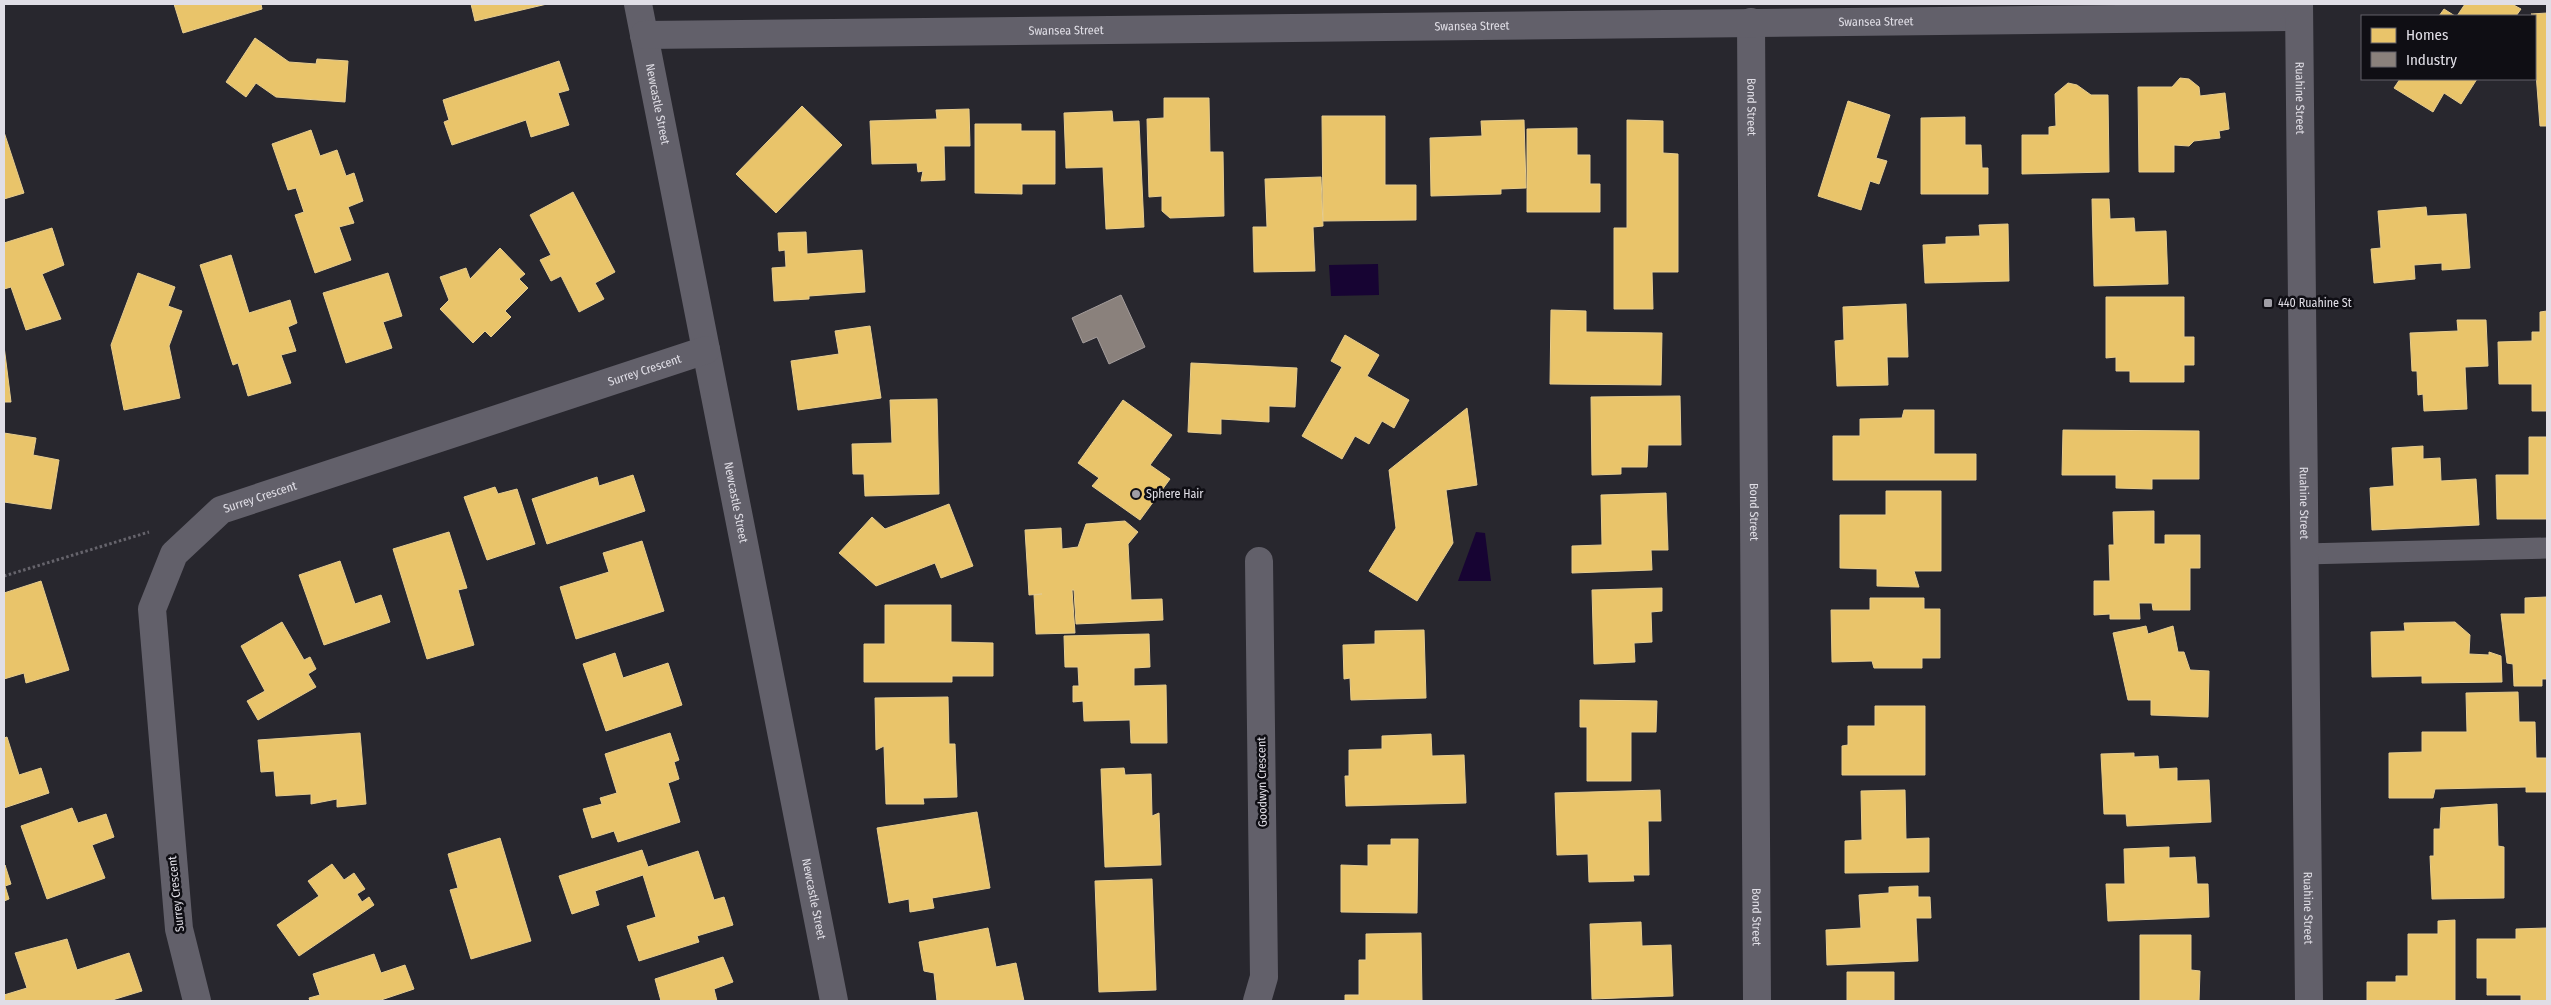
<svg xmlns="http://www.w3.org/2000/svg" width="2551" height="1005" font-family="'Fira Sans Condensed',sans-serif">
<rect width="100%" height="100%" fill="#28272e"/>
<!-- water -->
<path fill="#170433" d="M1378 264 1379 295 1331 296 1329 265Z
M1476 532 1485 533 1491 581H1458Z"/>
<!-- homes -->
<path fill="#e9c46a" stroke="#e6cc8f" d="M174 4H261L262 9 183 33Z
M471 4H547L475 21Z
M2465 4H2512L2521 9 2516 16H2457Z
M2444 9 2455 16H2439Z
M2547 13V126H2540L2535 60V16L2531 14Z
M255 38 289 62 316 64 317 59 348 61 345 102 276 97 256 83 246 97 226 82Z
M559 61 569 90 558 93 569 125 531 137 526 120 452 145 444 122 449 120 443 100Z
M2180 78 2189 79 2199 87 2200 96 2225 93 2229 129 2219 131 2220 138 2194 141 2189 146 2174 145V172H2139L2138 87H2172Z
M2400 79H2477L2461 104 2444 93 2433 112 2394 88Z
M2068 83 2077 85 2091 95H2108L2109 172 2022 174V135H2049V127L2056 126 2055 94Z
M1164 98H1209L1210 152H1223L1224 216 1170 218 1162 211V196L1149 197 1147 119 1164 118Z
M1848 101 1890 115 1876 158 1887 161 1879 184 1870 181 1861 210 1818 196Z
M802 106 842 145 776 213 736 174Z
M969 109 970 146H944L945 180 921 181 923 171 918 172 917 163 872 164 870 121 937 119 936 110Z
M1112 111 1113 122 1139 121 1144 227 1106 229 1103 167 1066 168 1064 113Z
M1322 116H1385V185H1416V220L1323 221Z
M1965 117V145H1981L1982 168H1988V194H1921V118Z
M1524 120 1526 188 1501 189V194L1431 196 1430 138 1482 136 1481 121Z
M1627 120 1663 121V153L1678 154V272H1652L1653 309H1614V228H1627Z
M975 124H1021V131H1055V184H1022V194L975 193Z
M1577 128V155H1590V184H1600V212H1527V129Z
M311 130 320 156 337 150 346 176 354 173 363 201 348 207 354 223 339 227 351 260 315 273 295 215 304 212 296 188 288 190 272 144Z
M4 132 24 193 4 199Z
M1321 177 1323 226 1313 227 1315 271 1254 272 1253 227H1267L1265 179Z
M573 192 615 272 595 283 604 299 579 312 561 276 551 281 540 260 551 255 530 215Z
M2092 199H2109L2110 219 2134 218 2135 232 2166 231 2168 284 2094 286Z
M2426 207 2427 216 2466 214 2470 268 2442 270V263L2414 265 2415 279 2374 283 2371 249 2381 248 2378 211Z
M2008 224 2009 281 1925 283 1923 245 1946 244V237L1980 236 1979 225Z
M52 228 64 265 42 274 61 319 26 330 11 287 4 289V243Z
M806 232 807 254 862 250 865 292 809 296V299L774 301 772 268 786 267 785 250 779 251 778 233Z
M500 248 525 274 519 279 528 288 505 311 511 317 491 337 485 331 473 343 440 309 449 300 440 277 466 268 470 279Z
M231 255 249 313 290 300 297 323 288 327 296 351 281 355 291 383 248 396 238 363 233 365 200 265Z
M138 273 175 287 168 306 182 311 169 346 180 398 124 410 111 345Z
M388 273 402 316 383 322 392 348 346 363 323 293Z
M2106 297H2184V337H2194V365H2184V382H2130V371H2116V357L2106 358Z
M1906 304 1908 357H1887L1888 385 1837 386 1835 341 1844 340 1843 307Z
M1551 310 1586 311V332L1662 333 1661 385 1550 384Z
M2547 311V411H2532V384H2499L2498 342 2532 341V332H2540V312Z
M2457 320H2486L2488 366 2465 367 2467 409 2424 411 2423 394 2418 395 2417 371H2412L2410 333 2458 331Z
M870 326 881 398 798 410 791 361 839 354 835 331Z
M1345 335 1379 355 1367 376 1409 400 1394 428 1382 421 1369 444 1355 436 1342 459 1302 436 1342 367 1331 361Z
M4 346 11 402H4Z
M1191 363 1297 368 1295 407 1269 406V422L1221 419V434L1188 432Z
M1680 396 1681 445H1648L1647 467H1621V474L1592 475 1591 397Z
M937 399 939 494 865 496 864 474H853L852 444 892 443 890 400Z
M1123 400 1172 435 1150 465 1170 479 1140 520 1092 486 1099 478 1078 463Z
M1467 408 1477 485 1446 490 1453 543 1417 601 1369 571 1396 528 1389 470Z
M1904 410H1934V454H1976V480H1833V436H1860V419L1902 418Z
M2063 430 2199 431V479H2152V489L2116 488V475H2062Z
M4 433 36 438 33 455 59 460 51 509 4 502Z
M2529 437H2547V519H2497L2496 475H2529Z
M2423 446V459L2440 458 2441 481 2476 479 2479 525 2372 530 2370 488 2394 486 2392 448Z
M633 475 645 511 547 544 532 499 597 477 599 486Z
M495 487 498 494 517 489 535 544 487 560 464 497Z
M1886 491H1941V571H1914L1919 587 1877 586V569L1840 568V515H1886Z
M1666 493 1668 550H1651L1652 570 1572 573V546L1602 545 1601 495Z
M949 504 973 566 941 578 935 563 876 586 839 553 872 517 885 529Z
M2154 511V544H2165V535H2200V568H2190V610H2153L2152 603H2139L2140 619H2110V614L2094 615V581H2110L2109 545H2114L2113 512Z
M1125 521 1138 532 1128 544 1131 600 1162 599 1163 620 1076 624 1074 590H1072L1075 633 1036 634 1034 595 1042 594 1029 595 1025 530 1061 528 1062 549 1078 547 1086 524Z
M449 532 467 588 458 590 474 645 427 659 393 549Z
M642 541 664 611 576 639 560 587 609 572 603 553Z
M340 561 355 604 381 595 390 622 324 645 299 575Z
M41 581 69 670 26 683 24 673 4 679V593Z
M1662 588V611L1651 612 1652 642 1634 643 1635 662 1594 664 1592 590Z
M2547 597V679H2542V686H2514L2513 664 2507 663 2501 614H2525V598Z
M1870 598H1924V609H1940V658H1922V668H1874L1872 661 1832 662 1831 610H1870Z
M885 605H951V642L993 643V676H952V682H864V644H885Z
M282 622 304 660 310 657 316 669 308 674 316 687 258 720 247 701 265 691 241 646Z
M2455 622 2470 635 2469 654 2489 655V652L2501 656 2502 682 2422 683V676L2372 677 2371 632 2405 631 2404 623Z
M2146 626 2148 634 2173 626 2178 652H2184L2190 670 2209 671 2208 717 2151 715V700H2128L2113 633Z
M1424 630 1426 698 1351 700 1350 678 1344 679 1343 645 1375 644V631Z
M1149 634 1150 667 1134 668V686L1166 685 1167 743H1131L1130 720 1084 721 1083 701 1073 702V686H1079L1078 667H1065L1064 636Z
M615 653 623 678 668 663 682 705 606 731 583 664Z
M2518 692 2519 722H2535L2536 758H2547V792H2526V787L2435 789 2433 798H2389V753L2422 752V732H2467L2466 693Z
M948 697 949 744H955L957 797 923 798 924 804H886L884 746 876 750 875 698Z
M1580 700 1657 701 1656 732H1631V781H1587V727H1580Z
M1875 706H1925V775H1842V746L1848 745V726H1875Z
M360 733 366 804 337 807V799L311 804V794L276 796 274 771 261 772 258 740Z
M670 733 679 760 674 762 679 779 668 783 680 822 618 842 614 831 592 838 583 809 602 804 600 798 617 793 605 754Z
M1431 734 1432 756 1464 755 1466 803 1346 806 1345 776H1349V750L1382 749V736Z
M7 737 19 775 41 768 49 793 4 808V738Z
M2134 753V757L2158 756 2159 769 2177 768V781L2209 780 2211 822 2127 826 2126 814H2104L2101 754Z
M1124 768 1125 775 1151 774 1152 816 1159 813 1161 865 1105 867 1101 769Z
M1660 790 1661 821H1648L1649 875H1633L1634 881 1589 882 1588 854 1557 855 1555 793Z
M1905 790 1906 839 1929 838V872L1845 873V841L1862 840 1861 791Z
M2497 804 2498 846 2504 847V898L2432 899 2430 856H2434V829H2440L2441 808Z
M72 808 78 823 106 814 114 837 92 845 105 878 47 899 21 826Z
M977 812 990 888 932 898 934 908 910 912 909 899 889 903 877 828Z
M500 838 531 941 471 959 450 890 458 888 448 854Z
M1391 839H1418L1417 913 1341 912V865L1368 866V845H1391Z
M2169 847V858L2195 857 2197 884H2208L2209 917 2108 921 2106 884H2125L2124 849Z
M642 850 648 867 698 851 714 900 724 897 733 925 697 936 699 942 639 961 627 926 656 917 643 875 595 891 599 905 572 914 559 876Z
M332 864 344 880 354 873 365 889 357 894 362 902 369 897 374 905 299 956 277 925 319 896 308 881Z
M5 865 11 884 5 886 9 899 4 901Z
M1152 879 1156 990 1099 992 1095 881Z
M1918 886V897H1930L1931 918H1916L1918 961 1827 965 1826 930 1861 928 1859 895 1889 893V887Z
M2455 920V1001H2367V982H2396V976H2408V934H2438V921Z
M1641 922 1642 946 1671 945 1673 996 1592 999 1590 924Z
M988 928 996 967 1016 963 1024 1001H937L934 973 924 971 919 942Z
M2547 928V1001H2521V995H2487V978H2477V939H2516V929Z
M1421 933 1422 1001H1345V995H1359V960H1366V934Z
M2140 935H2191V970L2200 971 2199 1001H2140Z
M67 939 77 970 129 953 142 991 109 1001H4V995L27 988 15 953Z
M374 954 381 973 405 965 414 989 378 1001H310L309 998 320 995 313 974Z
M723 957 733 982 714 989 717 1001H661L655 979Z
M1847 972H1894V1001H1847Z"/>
<!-- industry -->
<path fill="#8a817c" stroke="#a49d9c" d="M1121 295 1145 347 1109 364 1097 337 1083 343 1072 318Z"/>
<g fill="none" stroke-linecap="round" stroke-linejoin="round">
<!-- path -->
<path stroke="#66646c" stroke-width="3" stroke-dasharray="2.5 2.5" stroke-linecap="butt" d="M4 576 149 532"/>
<!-- service -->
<path stroke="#62606a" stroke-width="21" d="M2304 554 2547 548"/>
<!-- minor -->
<g stroke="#62606a" stroke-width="28">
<path id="s1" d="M638 4 834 1001"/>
<path id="s2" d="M1751 22 1757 1001"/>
<path id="s3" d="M644 35 2299 17"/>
<path id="s4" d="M197 1001 179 929 152 609 174 554 221 510 706 350"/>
<path d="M1257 1001 1264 977 1259 561"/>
</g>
<!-- tertiary -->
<path stroke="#62606a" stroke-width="28" id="s5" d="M2299 4 2309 1001"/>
</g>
<!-- markers -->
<g fill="#a09ea6" stroke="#0f0e14" stroke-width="2">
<rect x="2263" y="298" width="10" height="10" rx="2.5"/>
<circle cx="1136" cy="494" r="5"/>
</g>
<g text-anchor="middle" stroke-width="5" stroke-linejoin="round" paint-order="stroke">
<!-- street labels -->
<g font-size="12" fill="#e0dee6" stroke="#0f0e14">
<text dy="4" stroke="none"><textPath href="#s3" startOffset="1232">Swansea Street</textPath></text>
<text dy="4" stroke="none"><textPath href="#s3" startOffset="828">Swansea Street</textPath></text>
<text dy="4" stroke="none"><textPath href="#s3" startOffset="422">Swansea Street</textPath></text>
<text dy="4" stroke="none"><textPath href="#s5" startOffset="94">Ruahine Street</textPath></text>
<text dy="4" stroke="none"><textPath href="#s1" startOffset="102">Newcastle Street</textPath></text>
<text dy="4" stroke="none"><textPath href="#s2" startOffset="85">Bond Street</textPath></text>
<text dy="4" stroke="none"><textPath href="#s4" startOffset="965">Surrey Crescent</textPath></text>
<text dy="4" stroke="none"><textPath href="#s4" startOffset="560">Surrey Crescent</textPath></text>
<text dy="4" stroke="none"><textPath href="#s1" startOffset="508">Newcastle Street</textPath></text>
<text dy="4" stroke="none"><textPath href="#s5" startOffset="499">Ruahine Street</textPath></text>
<text dy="4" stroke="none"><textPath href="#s2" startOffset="490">Bond Street</textPath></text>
<text transform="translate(1262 782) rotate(-91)" y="4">Goodwyn Crescent</text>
<text transform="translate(176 894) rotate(-96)" y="4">Surrey Crescent</text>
<text dy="4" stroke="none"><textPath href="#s1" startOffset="912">Newcastle Street</textPath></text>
<text dy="4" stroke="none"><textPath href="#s5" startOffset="904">Ruahine Street</textPath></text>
<text dy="4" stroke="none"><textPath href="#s2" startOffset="895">Bond Street</textPath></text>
</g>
<!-- poi labels -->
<g font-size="12" fill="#e0dee6" stroke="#0f0e14" text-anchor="start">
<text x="2278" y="307">440 Ruahine St</text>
<text x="1146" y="498">Sphere Hair</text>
</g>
</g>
<!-- border -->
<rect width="2551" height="1005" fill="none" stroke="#e0dee6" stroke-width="10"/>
<!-- legend -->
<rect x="2361" y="15" width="175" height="65" fill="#0f0e14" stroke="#636168"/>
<rect x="2371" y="28" width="25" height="15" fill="#e9c46a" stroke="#636168"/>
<text x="2406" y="40" font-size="15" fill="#e0dee6">Homes</text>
<rect x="2371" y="52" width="25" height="15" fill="#8a817c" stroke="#636168"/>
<text x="2406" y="65" font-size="15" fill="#e0dee6">Industry</text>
</svg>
